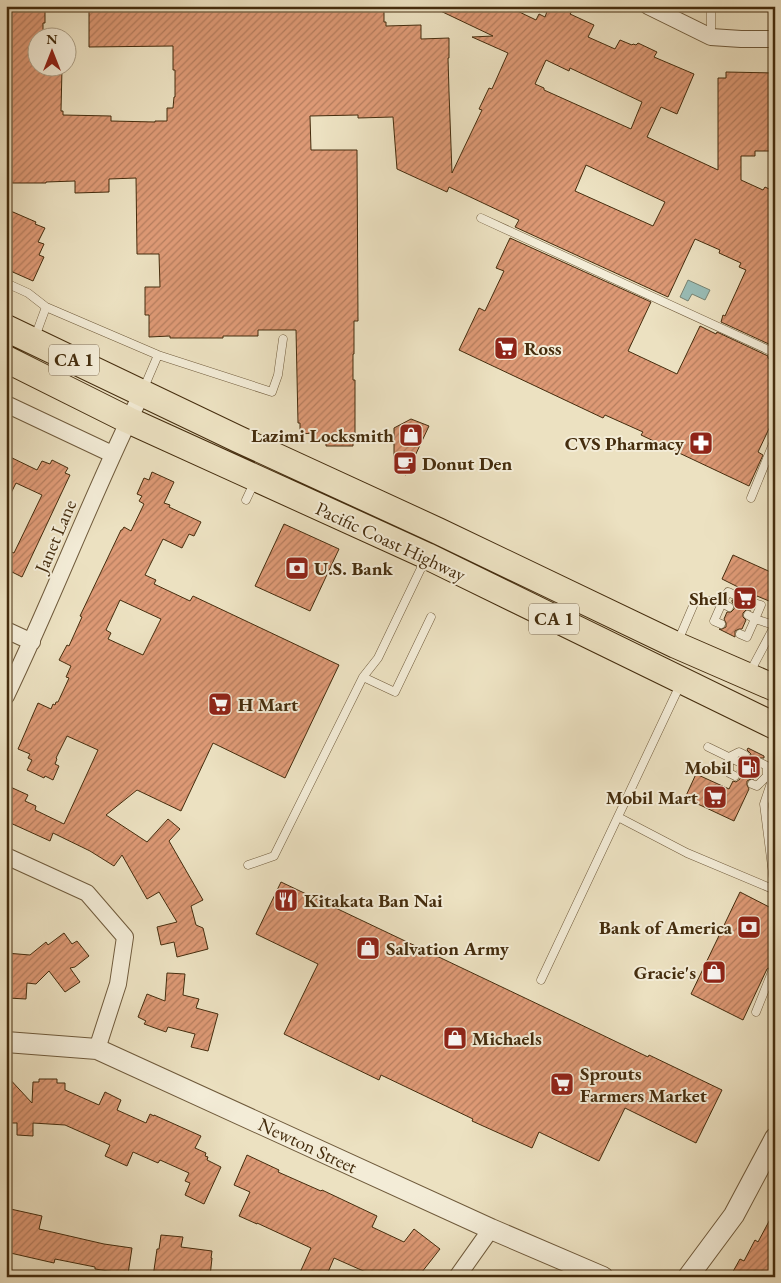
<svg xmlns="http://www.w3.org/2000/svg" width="781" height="1283" font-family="'EB Garamond',serif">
<defs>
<pattern id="building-hatch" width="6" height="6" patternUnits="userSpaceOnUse" patternTransform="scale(1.25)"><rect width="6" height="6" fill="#dd9975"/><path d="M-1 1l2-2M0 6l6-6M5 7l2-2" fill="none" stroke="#b57d5e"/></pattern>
</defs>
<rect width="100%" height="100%" fill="#ece1c1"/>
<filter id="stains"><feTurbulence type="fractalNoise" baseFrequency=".004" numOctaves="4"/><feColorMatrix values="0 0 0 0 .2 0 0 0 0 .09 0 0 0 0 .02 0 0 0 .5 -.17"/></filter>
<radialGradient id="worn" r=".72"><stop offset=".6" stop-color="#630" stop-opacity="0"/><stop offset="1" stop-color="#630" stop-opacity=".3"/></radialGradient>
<!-- water -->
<path fill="#99bdb7" stroke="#778373" d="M688 280 710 290 705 300 692 294 688 301 680 297Z"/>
<!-- building -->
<path fill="url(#building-hatch)" stroke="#452d0e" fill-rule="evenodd" d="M6 6H43V11H45V23H43V34H38V68H62L61 111H63V115L111 116V121L155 122V121H167V108H173L174 97H175V70H173V46L89 47V6H369V11H384V22H386V26L421 25V39L449 38V58H448L449 92 452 173 482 110 479 109 489 88 492 89 508 53 472 37 493 36 430 6H507L536 20 539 14 545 17 549 6H561L572 11 570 14 594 25 588 37 615 49 620 40 632 45 633 44 636 45 638 43 657 52 654 57 694 74 677 114 661 107 647 137 718 170V78H726V72L775 73V151H755V156H741V180L763 190 765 187 775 192V343L773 346 721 322 723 315 725 316 746 270 739 267 741 263 719 253 720 250 695 239 668 297 515 227 519 220 449 187 447 192 397 169 393 117 358 118V115L310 116 311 150H357L358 321H354V354H353V380H355V435H353V446H326V439L314 440V433L300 434V423H298L296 330H258V336H223V338H170V336L149 337V315H145V287H160L159 254H137L136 178 109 179V192L75 193V181L46 182V183H6ZM546 60 569 71 570 68 642 102 631 129 544 90V88L535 84ZM586 165 665 202 653 226 575 191Z
M6 209 36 222 35 224 45 228 38 242 44 244 39 255 44 257 33 281 6 269Z
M510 238 651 302 628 351 677 374 700 326 716 334 717 332 768 356V358L775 362V416L758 452 763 455 749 486 641 435 643 432 605 415 603 418 459 350 479 308 485 311 504 271 496 268Z
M411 419 429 426 406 475 394 469V428Z
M6 455 37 470 42 461 50 464 52 460 68 468 65 473 70 475 22 577 6 569V550L14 553 42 495 16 483 6 503Z
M152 472 174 482 164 503 170 505 169 507 201 522 194 536 189 534 182 548 163 539 145 575 156 580 154 584 190 601 193 596 339 665 285 778 213 743 181 811 137 790 106 815 147 842 168 819 180 829 169 841 203 900 191 906 196 925 203 928 208 949 177 957 174 942 161 945 157 927 177 922 159 892 147 899 122 855 114 866 90 851 53 833 50 841 6 821V785L28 795 25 801 36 806 35 810 64 824 98 750 67 736 56 758 57 759 55 764 59 766 53 780 45 776 44 778 27 770 32 760 28 758 30 754 18 749 38 703 51 709 53 704 55 705 56 702H58L69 678 66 677 71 666 59 660 67 645 69 646 82 617 80 616 121 530H122L124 527 131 531 144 504 139 501 142 496 137 494 144 478 149 480ZM120 600 161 619 143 655 108 639 111 633 106 630Z
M284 524 339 549 310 611 255 586Z
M733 555 775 574V588L769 601 757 596 756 598 753 597 750 599 748 604 752 608 751 610H746L743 613V617L746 620 742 629H739L735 631V637L719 629H722L726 627V623L724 619 727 612H731L734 609V605L732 602V600H738L740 597V592L737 590 738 587 722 579Z
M748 748 764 756V758H758L756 761V766L759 768 754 779H751L747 781V785L749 789 734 821 685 798 696 774 729 789 733 781 736 782 740 779 741 775 737 771 739 768 745 767 746 765V760L750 757 751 754 747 750Z
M281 882 546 1008 648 1057 649 1055 722 1090 696 1143 625 1108 599 1161 539 1132 532 1148 472 1121 473 1119 381 1075 379 1080 284 1034 318 964 256 934Z
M740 892 775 910V967H771L767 969 743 1020 691 994Z
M64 933 72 944 77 941 89 956 75 967 70 968 80 982 65 992 49 971 36 984 27 983 26 999 8 998V985H6V953L30 955 46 942 48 945Z
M167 973 185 974 183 995 199 999 196 1008 218 1014 208 1051 191 1047 195 1034 168 1027 166 1032 144 1024 146 1021 138 1017 147 994 165 1001Z
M6 1075 32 1103 33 1082H39V1079H57V1083H65V1090L99 1105 105 1092 121 1100 117 1110 146 1123 150 1114 154 1116V1115L201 1136 195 1148 206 1153 205 1156 208 1157 207 1160 221 1167 204 1204 185 1195 190 1183 185 1181 189 1173 160 1160 158 1163 133 1152 127 1166 105 1156 110 1145 65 1125 33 1123V1136L17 1135V1123H6Z
M247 1155 279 1170 278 1172 321 1191 322 1190 377 1216 372 1227 404 1242 414 1229 440 1249 418 1277H377L334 1258 326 1277H298L311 1248 257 1223V1224L239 1216 250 1192 234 1185Z
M6 1208 42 1216 39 1229 104 1244 132 1248 128 1274 95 1269V1267L55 1259 54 1263 6 1252Z
M775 1210V1277H730L740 1259 744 1261 755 1240 758 1242Z
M161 1235 183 1237 181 1247 212 1251 211 1258H212L210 1277H153L157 1249H159Z"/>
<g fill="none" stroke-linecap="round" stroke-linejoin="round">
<!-- service casing -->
<g stroke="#6f5a3b" stroke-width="9">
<path id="service" d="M711 37V6
M481 218 775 353
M6 283 28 293 46 307 35 337
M46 307 158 355 272 392 278 375 283 339
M143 390 158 355
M751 498 775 439
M246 500 254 483
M754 603 761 605 755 619 774 625
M729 607 722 603 728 592 735 595
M740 634 747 637 755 619 748 615
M678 641 696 599 722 603 714 621 721 624
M750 672 775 625
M363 677 395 692 431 617
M708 747 741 763
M735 776 729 773V757L739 752 745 755
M752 784 757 786 767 776V766L761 763
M618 817 687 853 775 890
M248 865 274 856 363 677 378 658 425 560
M775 890 764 804 775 771
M541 980 680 685
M756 1012 772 972"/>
</g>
<!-- minor casing -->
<g stroke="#6f5a3b" stroke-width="18">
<path id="minor" d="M648 6 711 37 741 39H775
M6 404 112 454
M6 630 32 642
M6 696C54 596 93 492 142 393
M6 856 87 893 125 937 118 984 97 1049
M457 1277 491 1229"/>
</g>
<!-- tertiary casing -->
<g stroke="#6f5a3b" stroke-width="22">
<path id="tertiary" d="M6 1042 97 1049 491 1229 603 1277
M688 1277 734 1215 775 1138"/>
</g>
<!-- trunk casing -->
<g stroke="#452d0e" stroke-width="28">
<path id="trunk" d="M6 328 238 439 438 531 676 645 775 688
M6 359 128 420 427 556 775 726"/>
</g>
<!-- service -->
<use href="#service" stroke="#f3ecd7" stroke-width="8"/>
<!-- minor -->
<use href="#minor" stroke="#f3ecd7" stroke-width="16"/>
<!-- tertiary -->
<use href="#tertiary" stroke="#f3ecd7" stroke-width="20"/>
<!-- trunk -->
<use href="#trunk" stroke="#ece1c1" stroke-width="26"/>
</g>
<!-- icons -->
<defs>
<g id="supermarket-square" transform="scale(1.25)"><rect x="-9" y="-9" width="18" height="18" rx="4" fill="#8f2418" stroke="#f3ecd7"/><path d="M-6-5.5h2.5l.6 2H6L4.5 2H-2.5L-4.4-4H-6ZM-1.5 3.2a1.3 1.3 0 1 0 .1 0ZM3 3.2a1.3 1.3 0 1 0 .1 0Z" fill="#fff"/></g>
<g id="shop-square" transform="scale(1.25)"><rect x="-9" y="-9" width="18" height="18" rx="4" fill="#8f2418" stroke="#f3ecd7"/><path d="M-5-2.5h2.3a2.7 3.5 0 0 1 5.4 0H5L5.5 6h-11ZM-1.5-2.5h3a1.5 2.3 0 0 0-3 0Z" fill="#fff"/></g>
<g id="pharmacy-square" transform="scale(1.25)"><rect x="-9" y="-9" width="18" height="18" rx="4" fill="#8f2418" stroke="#f3ecd7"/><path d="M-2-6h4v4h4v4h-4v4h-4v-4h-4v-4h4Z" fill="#fff"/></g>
<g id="cafe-square" transform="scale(1.25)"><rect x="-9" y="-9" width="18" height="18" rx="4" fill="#8f2418" stroke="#f3ecd7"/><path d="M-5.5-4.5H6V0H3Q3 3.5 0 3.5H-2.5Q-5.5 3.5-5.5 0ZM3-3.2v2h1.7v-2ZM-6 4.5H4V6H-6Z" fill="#fff"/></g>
<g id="bank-square" transform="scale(1.25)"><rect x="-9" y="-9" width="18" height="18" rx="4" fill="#8f2418" stroke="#f3ecd7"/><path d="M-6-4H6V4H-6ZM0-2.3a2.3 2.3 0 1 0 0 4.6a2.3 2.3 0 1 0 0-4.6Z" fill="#fff"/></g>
<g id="fuel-square" transform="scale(1.25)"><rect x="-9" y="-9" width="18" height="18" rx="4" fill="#8f2418" stroke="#f3ecd7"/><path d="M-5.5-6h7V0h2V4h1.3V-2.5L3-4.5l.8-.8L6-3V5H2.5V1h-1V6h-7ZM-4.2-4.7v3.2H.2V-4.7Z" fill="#fff"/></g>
<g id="restaurant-square" transform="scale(1.25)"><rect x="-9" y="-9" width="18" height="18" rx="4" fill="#8f2418" stroke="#f3ecd7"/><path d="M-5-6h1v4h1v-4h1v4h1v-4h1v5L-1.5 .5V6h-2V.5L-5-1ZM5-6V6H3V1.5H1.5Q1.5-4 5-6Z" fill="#fff"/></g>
</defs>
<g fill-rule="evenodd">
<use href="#supermarket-square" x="506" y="348"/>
<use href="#shop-square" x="411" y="435"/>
<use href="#pharmacy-square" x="701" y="443"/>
<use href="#cafe-square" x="405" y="463"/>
<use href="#bank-square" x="297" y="568"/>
<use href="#supermarket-square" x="745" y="598"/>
<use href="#supermarket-square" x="220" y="704"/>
<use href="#fuel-square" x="749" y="767"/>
<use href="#supermarket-square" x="715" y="797"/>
<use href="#restaurant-square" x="286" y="900"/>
<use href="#bank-square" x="749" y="927"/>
<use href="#shop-square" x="368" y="948"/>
<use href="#shop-square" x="714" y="972"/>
<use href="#shop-square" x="455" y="1038"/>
<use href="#supermarket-square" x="562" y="1084"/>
</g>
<g text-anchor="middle" stroke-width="4" stroke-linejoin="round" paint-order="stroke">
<!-- shield labels -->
<g fill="#f3ecd7" stroke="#79664a" stroke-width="1">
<rect x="49" y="344.5" width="50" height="31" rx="4"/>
<rect x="529" y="603.5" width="50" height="31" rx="4"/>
</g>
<g font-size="18" font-weight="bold" fill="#452d0e">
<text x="74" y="366">CA 1</text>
<text x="554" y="625">CA 1</text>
</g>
<!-- poi labels -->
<g font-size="19" font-weight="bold" fill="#452d0e" stroke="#f3ecd7" text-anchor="start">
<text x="524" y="355">Ross</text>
<text x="394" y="442" text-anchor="end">Lazimi Locksmith</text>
<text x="684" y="450" text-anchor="end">CVS Pharmacy</text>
<text x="422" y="470">Donut Den</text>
<text x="314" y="575">U.S. Bank</text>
<text x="728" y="605" text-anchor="end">Shell</text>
<text x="238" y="711">H Mart</text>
<text x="732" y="774" text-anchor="end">Mobil</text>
<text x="698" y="804" text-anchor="end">Mobil Mart</text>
<text x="304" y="907">Kitakata Ban Nai</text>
<text x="732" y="934" text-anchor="end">Bank of America</text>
<text x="386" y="955">Salvation Army</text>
<text x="696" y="979" text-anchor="end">Gracie's</text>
<text x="472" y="1045">Michaels</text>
<text x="580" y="1080">Sprouts<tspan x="580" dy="22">Farmers Market</tspan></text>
</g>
<!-- street labels -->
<g font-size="19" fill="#452d0e" stroke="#f3ecd7">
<text transform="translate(55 536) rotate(-67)" y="7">Janet Lane</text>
<text transform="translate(391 541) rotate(25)" y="7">Pacific Coast Highway</text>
<text transform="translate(308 1145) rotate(25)" y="7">Newton Street</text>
</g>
</g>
<!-- margin -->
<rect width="781" height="1283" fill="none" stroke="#ece1c1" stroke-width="25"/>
<rect x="8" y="8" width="766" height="1268" fill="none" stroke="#452d0e" stroke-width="2.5"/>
<rect x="12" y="12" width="756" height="1258" fill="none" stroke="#452d0e"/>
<!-- north arrow -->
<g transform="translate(52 52)"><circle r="24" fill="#f3ecd7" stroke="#ada087"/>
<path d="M0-4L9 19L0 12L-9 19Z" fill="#8f2418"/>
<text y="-8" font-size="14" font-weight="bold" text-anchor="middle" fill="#452d0e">N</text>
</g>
<rect width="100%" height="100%" filter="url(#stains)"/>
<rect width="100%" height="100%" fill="url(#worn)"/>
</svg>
